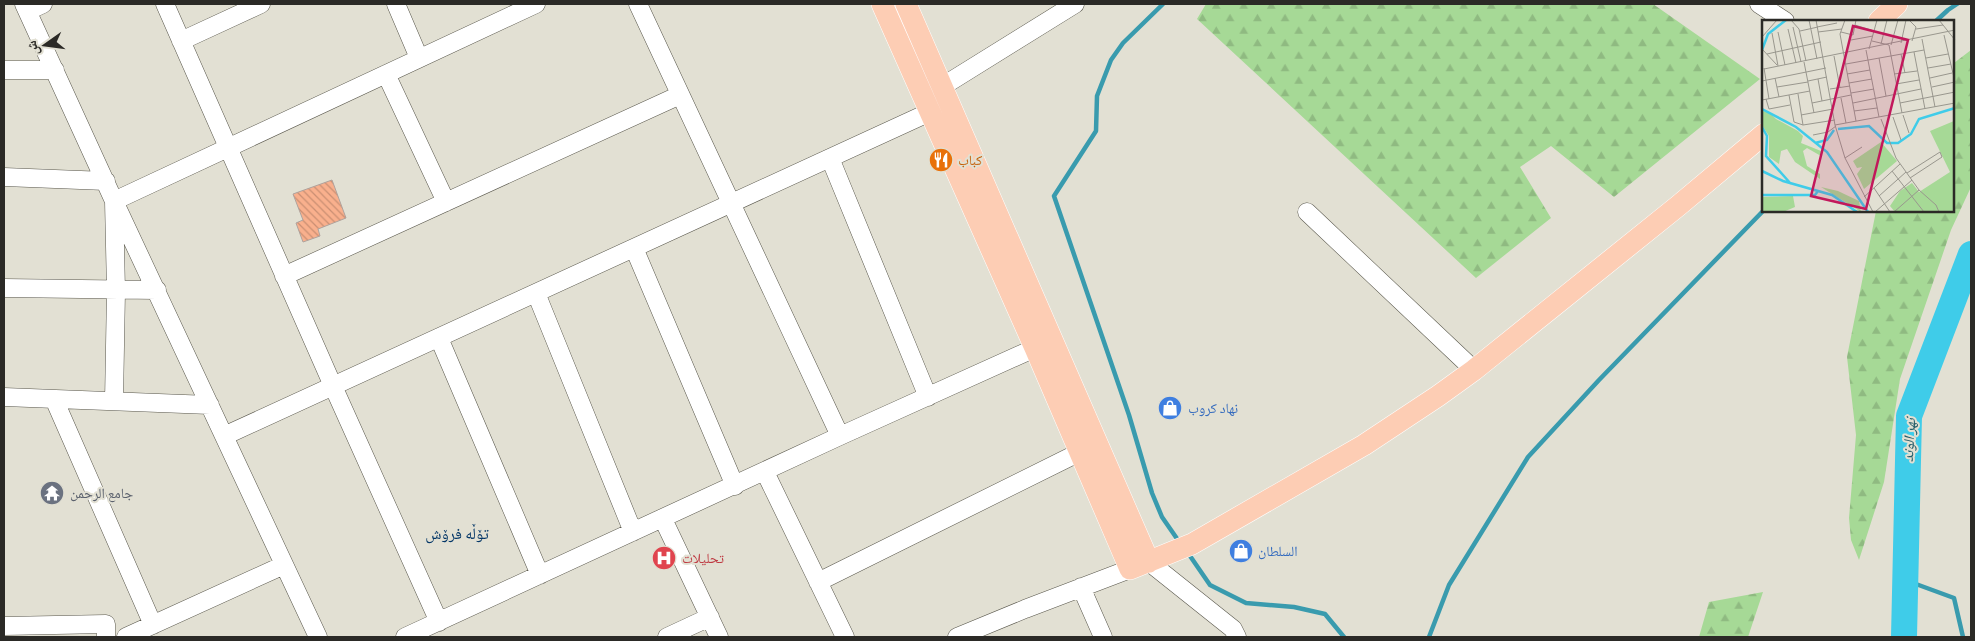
<svg xmlns="http://www.w3.org/2000/svg" width="1975" height="641" font-family="'Source Sans 3','Noto Naskh Arabic',sans-serif">
<defs>
<pattern id="forest-firs" width="22" height="20" patternUnits="userSpaceOnUse" patternTransform="scale(1.25)"><rect width="22" height="20" fill="#a6d996"/><path d="M5 1l3.5 6h-7zM16 11l3.5 6h-7z" fill="#8fba81"/></pattern>
<pattern id="building-back-hatch" width="6" height="6" patternUnits="userSpaceOnUse" patternTransform="scale(1.25)"><rect width="6" height="6" fill="#f9b08d"/><path d="M-1 5l2 2M0 0l6 6M5-1l2 2" fill="none" stroke="#ca8f73"/></pattern>
</defs>
<rect width="100%" height="100%" fill="#e2e0d3"/>
<!-- forest -->
<path fill="url(#forest-firs)" d="M1206 4H1653L1760 79 1614 197 1551 146 1520 167 1551 218 1476 278 1197 19Z
M1971 50V187L1951 230 1900 379 1884 482 1859 560 1851 540 1849 518 1856 435 1847 357 1876 211H1954V63Z
M1763 592 1748 637H1699L1709 602Z"/>
<g fill="none" stroke-linecap="round" stroke-linejoin="round">
<!-- stream -->
<path stroke="#399bae" stroke-width="4.5" d="M1163 4 1123 43 1111 60 1097 96 1096 131 1054 196 1129 415 1152 493 1162 517 1180 543
M1936 21 1948 10 1957 4
M1188 553 1210 585 1246 603 1294 607 1325 614 1344 637
M1905 580 1954 598 1963 637
M1429 637 1449 585 1528 457 1599 380 1764 210"/>
<!-- river -->
<path stroke="#3fcce9" stroke-width="26" d="M1904 637 1909 416 1971 254"/>
</g>
<!-- building -->
<path fill="url(#building-back-hatch)" stroke="#afa29c" d="M332 180 346 218 318 229 320 236 303 242 296 223 303 220 293 194Z"/>
<g fill="none" stroke-linecap="round" stroke-linejoin="round">
<!-- minor casing -->
<g stroke="#59574c" stroke-width="19">
<path id="minor" d="M24 4 114 201 318 637
M165 4 333 386 439 622
M396 4 419 58
M638 4 840 436
M1759 4 1785 21
M28 11 43 4
M181 41 261 4
M4 70H55
M386 74 446 202
M943 86 1075 4
M830 158 928 397
M4 177 106 181
M1307 212 1474 370
M634 248 735 486
M284 276 680 95
M4 288 157 290
M536 293 633 532
M439 338 540 575
M4 397 210 405
M54 399 153 625
M114 401 116 291 114 201 536 4
M224 436 930 112
M765 472 845 637
M663 519 719 637
M1149 562 1233 629 1237 637
M818 582 1080 452
M1081 587 1103 637
M4 626 106 624V637
M126 637 284 565
M405 637 840 436 1035 348
M667 637 710 617
M957 637 1025 609 1130 569"/>
</g>
<!-- major casing -->
<g stroke="#fff" stroke-width="22">
<path id="major" d="M882 4 1035 348 1130 569 1192 544 1364 445 1438 396 1474 370 1678 206 1764 134
M906 4 1149 562
M1879 21 1897 4"/>
</g>
<!-- minor -->
<use href="#minor" stroke="#fff" stroke-width="18"/>
<!-- major -->
<use href="#major" stroke="#fdcdb4" stroke-width="21"/>
</g>
<!-- icons -->
<defs>
<g id="restaurant-disc" transform="scale(1.25)"><circle r="9.5" fill="#e8710a" stroke="#e2e0d3"/><path d="M-5-6h1v4h1v-4h1v4h1v-4h1v5L-1.5 .5V6h-2V.5L-5-1ZM5-6V6H3V1.5H1.5Q1.5-4 5-6Z" fill="#fff"/></g>
<g id="shop-disc" transform="scale(1.25)"><circle r="9.5" fill="#3f7fe0" stroke="#e2e0d3"/><path d="M-5-2.5h2.3a2.7 3.5 0 0 1 5.4 0H5L5.5 6h-11ZM-1.5-2.5h3a1.5 2.3 0 0 0-3 0Z" fill="#fff"/></g>
<g id="temple-disc" transform="scale(1.25)"><circle r="9.5" fill="#6b7280" stroke="#e2e0d3"/><path d="M0-6L5-2H3V0L6.5 2.5H4V6H1.5V3h-3V6H-4V2.5H-6.5L-3 0V-2H-5Z" fill="#fff"/></g>
<g id="hospital-disc" transform="scale(1.25)"><circle r="9.5" fill="#e0444e" stroke="#e2e0d3"/><path d="M-5-5h3v3.5h4V-5h3V5h-3V1.5h-4V5h-3Z" fill="#fff"/></g>
</defs>
<g fill-rule="evenodd">
<use href="#restaurant-disc" x="941" y="160"/>
<use href="#shop-disc" x="1170" y="408"/>
<use href="#temple-disc" x="52" y="493"/>
<use href="#shop-disc" x="1241" y="551"/>
<use href="#hospital-disc" x="664" y="558"/>
</g>
<g text-anchor="middle" stroke-width="4" stroke-linejoin="round" paint-order="stroke">
<!-- food labels -->
<g font-size="14" fill="#c56008" stroke="#e2e0d3" text-anchor="start">
<text x="958" y="165">كباب</text>
</g>
<!-- shop labels -->
<g font-size="14" fill="#366cbe" stroke="#e2e0d3" text-anchor="start">
<text x="1188" y="413">نهاد كروب</text>
<text x="1258" y="556">السلطان</text>
</g>
<!-- worship labels -->
<g font-size="14" fill="#5b616d" stroke="#e2e0d3" text-anchor="start">
<text x="70" y="498">جامع الرحمن</text>
</g>
<!-- health labels -->
<g font-size="14" fill="#be3a42" stroke="#e2e0d3" text-anchor="start">
<text x="682" y="563">تحلیلات</text>
</g>
<!-- water labels -->
<g font-size="15" font-style="italic" fill="#265e6a" stroke="#e2e0d3">
<text transform="translate(1909 440) rotate(-87)" y="5">نهر الوند</text>
</g>
<!-- quarter labels -->
<g font-size="16" fill="#033667" stroke="#e2e0d3">
<text x="457" y="539">تۆڵە فرۆش</text>
</g>
</g>
<!-- overview -->
<g transform="translate(1762 20)">
<rect width="192" height="192" fill="#e2e0d3"/>
<path d="M0 91 7 92 14 99 36 111 41 116 39 123 59 131V136L45 128 41 131 45 146 58 154V159L33 142 25 129 19 131 17 144 7 137V116L0 105ZM192 101V192H133L128 186 138 171 150 163 157 172 188 152 168 111ZM119 122 135 141 102 169 95 154 100 147 95 148 91 141ZM59 167 76 171 97 181 99 192ZM31 176 33 187 21 192H0V177Z" fill="#a6d996"/>
<path fill="none" stroke="#3fcce9" stroke-width="2.5" d="M0 30 6 14 24 0M0 89 34 107 65 132 106 192M0 107 5 116 4 136 29 164M76 109 107 106 125 123H136L149 114 157 99 193 88M53 123 65 120 72 110M0 151 21 161 70 175 95 192M0 175H53L56 171"/>
<path fill="none" stroke="#99978e" stroke-width="1" d="M29 0 37 9 44 41M47 0 55 39M54 0 73 105M83 0 78 14 94 101M147 0 154 7 150 21M177 0 193 20M93 5 112 11M31 7 39 42M55 7 75 3M26 9 34 43M154 9 181 5M38 11 56 7M16 12 23 45M56 12 80 9M79 12 91 15 94 0M10 13 16 46M182 15 193 62M0 17 15 0M160 19 173 87M89 20 111 16M110 21 127 25 140 93M139 23 144 0M119 24 125 0M129 25 136 0M0 29 15 45M107 29 115 0M104 30 117 97M152 32 163 89M5 34 59 22M139 34 143 53M72 36 78 68M117 38 124 76M164 38 186 34M42 42 52 93M84 44 162 30M2 48 7 79M166 48 189 44M2 49 193 10M85 54 108 50M132 54 155 51M13 58 17 77M168 58 190 53M56 59 60 81M0 61 64 48M46 61 65 57M87 63 110 59M134 64 157 60M15 67 46 62M170 67 193 62M68 69 88 66M89 73 112 69M36 74 41 105M27 75 32 102 41 105 73 100M79 78 84 103M4 79 7 89 28 85M0 80 48 71M50 83 89 75M91 83 159 69M138 83 193 72M92 91 115 88M39 95 71 89M141 95 147 113M131 97 139 120M119 99 134 138 157 170 174 185 177 192M51 115 66 112 74 106M83 138 100 127M130 151 162 192M145 153 178 132 180 137 148 158M112 168 128 192M117 176 144 152M102 177 138 144M111 192 83 138 73 105 193 83M113 192 150 160M132 192 157 170"/>
<path fill="#c2185b" fill-opacity="0.15" stroke="#c2185b" stroke-width="2.5" d="M91 6 146 20 104 189 49 176Z"/>
<rect width="192" height="192" fill="none" stroke="#2b2a26" stroke-width="2.5"/>
</g>
<!-- border -->
<rect width="1975" height="641" fill="none" stroke="#2b2a26" stroke-width="10"/>
<!-- north arrow -->
<g transform="translate(45 45) rotate(256)" stroke="#e2e0d3" stroke-width="4" paint-order="stroke">
<path d="M0-4L9 19L0 12L-9 19Z" fill="#2b2a26"/>
<text y="-8" font-size="14" font-weight="bold" text-anchor="middle" fill="#2b2a26">ش</text>
</g>
</svg>
